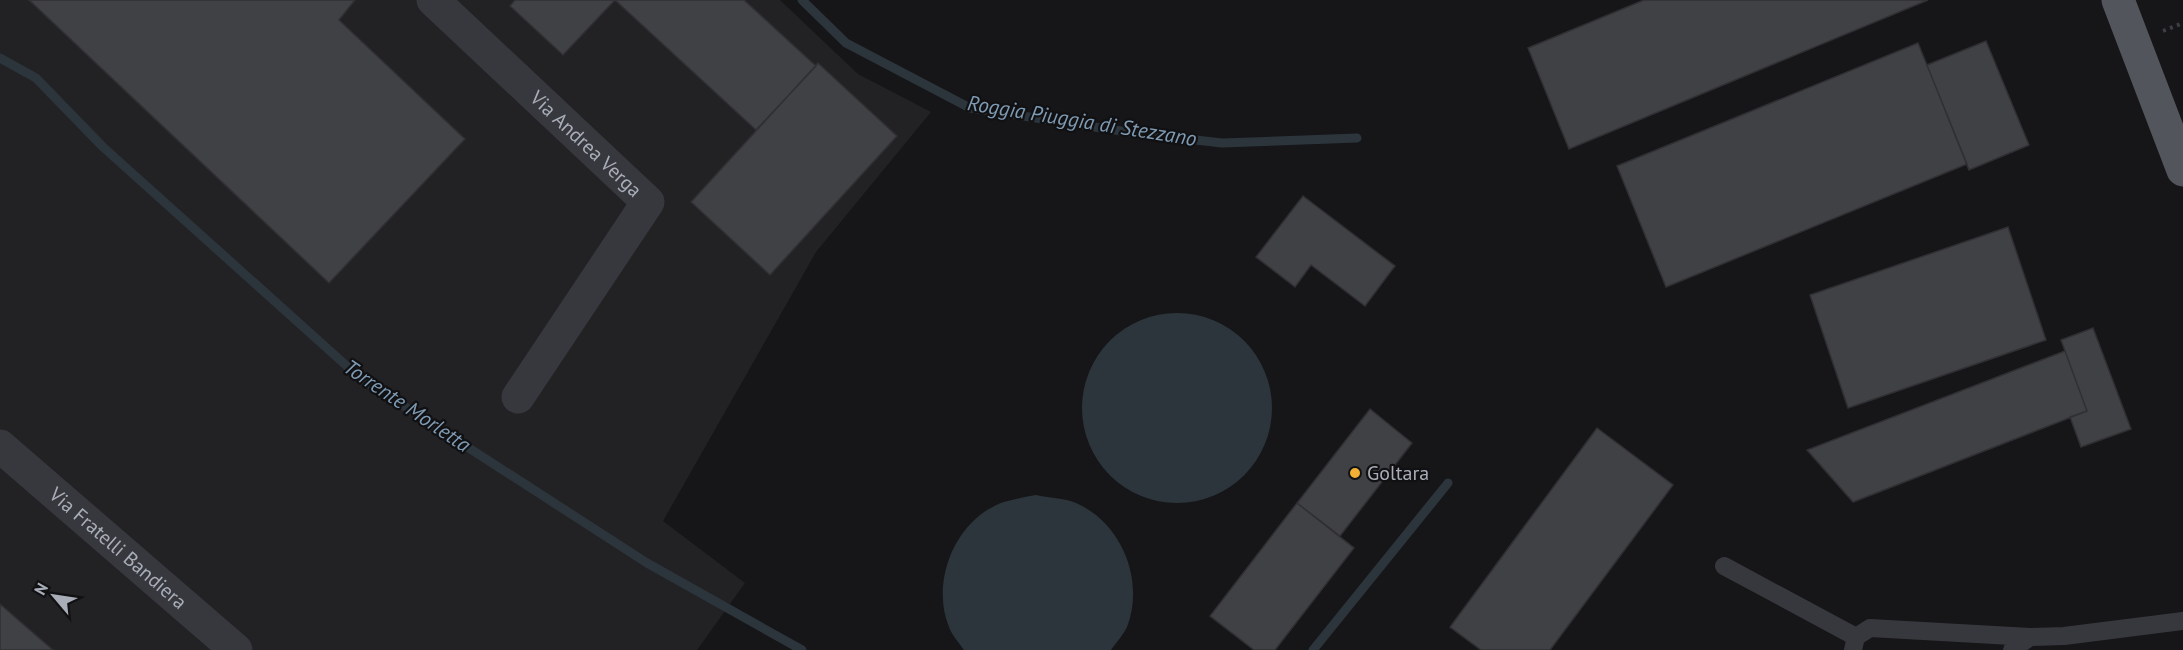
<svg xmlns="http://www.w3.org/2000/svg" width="2183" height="650" font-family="'PT Sans',sans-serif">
<rect width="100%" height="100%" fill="#161618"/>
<!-- built -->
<path fill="#222225" d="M0 0H780L858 74 931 112 816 252 663 521 745 583 697 650H0Z"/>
<!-- water -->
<path fill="#2c353c" d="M1082 408a95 95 0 1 1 190 0a95 95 0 1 1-190 0Z
M1036 495C1048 498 1064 498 1076 503 1122 523 1145 581 1127 627 1123 635 1116 643 1111 650H964C959 643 952 635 949 627 930 581 956 518 1004 502 1014 499 1025 497 1036 495Z"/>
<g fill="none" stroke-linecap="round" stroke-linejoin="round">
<!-- stream -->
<path stroke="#2c353c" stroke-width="9" d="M802 0 846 43 970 108 1134 133 1222 143 1357 138
M0 58 36 78 103 147 359 377 647 563 802 650
M1313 650 1448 483"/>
</g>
<!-- building -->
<path fill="#404145" stroke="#303034" stroke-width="1.5" d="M29 0H355L339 20 465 139 329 283Z
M515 0H615L563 55 510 6Z
M615 0H744L816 66 756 130Z
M1644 0H1928L1569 149 1528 48Z
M1986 41 2029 145 1969 170 1927 65Z
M1918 43 1967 164 1666 287 1617 166Z
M818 63 897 136 770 275 691 202Z
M1303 196 1395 266 1365 306 1311 265 1295 287 1256 257Z
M2008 227 2046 340 1848 408 1810 295Z
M2093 328 2131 429 2081 447 2070 417 2087 411 2061 340Z
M2065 351 2087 411 1853 502 1807 450Z
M1370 409 1412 443 1340 536 1297 503Z
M1597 428 1673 485 1550 650H1481L1450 627Z
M1297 503 1354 548 1275 650H1254L1210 616Z
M0 604 53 650H0Z"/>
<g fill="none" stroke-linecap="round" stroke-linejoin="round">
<!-- path -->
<path stroke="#3d3f44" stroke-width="4" stroke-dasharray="3 4.5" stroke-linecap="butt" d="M2163 31 2183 23"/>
<!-- service -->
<path stroke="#37383d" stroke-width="18" d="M1724 566 1856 637 1853 650
M1856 637 1870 628 2030 637 2012 650
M2030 637 2064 636 2183 621"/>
<!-- minor -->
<g stroke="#37383d" stroke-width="33">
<path id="s1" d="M433 0 648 202 518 397"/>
<path id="s2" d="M0 446 236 650"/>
</g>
<!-- primary -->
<path stroke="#53555c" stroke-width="33" d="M2118 0 2183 170"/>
</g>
<!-- markers -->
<circle fill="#f2b134" stroke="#111113" stroke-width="2" cx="1355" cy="473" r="6"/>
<g text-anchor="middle" stroke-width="4.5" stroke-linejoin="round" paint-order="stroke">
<!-- street labels -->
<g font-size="20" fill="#a8adb8" stroke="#111113">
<text dy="7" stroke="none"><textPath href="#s1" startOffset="210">Via Andrea Verga</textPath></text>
<text dy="7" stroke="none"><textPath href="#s2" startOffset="156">Via Fratelli Bandiera</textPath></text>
</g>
<!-- poi labels -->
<g font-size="20" fill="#a8adb8" stroke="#111113" text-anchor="start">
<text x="1367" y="480">Goltara</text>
</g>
<!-- water labels -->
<g font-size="21" font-style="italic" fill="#7f9bb3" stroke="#111113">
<text transform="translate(1082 121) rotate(9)" y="7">Roggia Piuggia di Stezzano</text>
<text transform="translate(407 406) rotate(34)" y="7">Torrente Morletta</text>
</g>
</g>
<!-- north arrow -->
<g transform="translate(54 596) rotate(299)" stroke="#111113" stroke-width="4.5" paint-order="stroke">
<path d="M0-4.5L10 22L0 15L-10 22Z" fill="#a8adb8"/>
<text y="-9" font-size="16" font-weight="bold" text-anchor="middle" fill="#a8adb8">N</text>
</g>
</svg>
